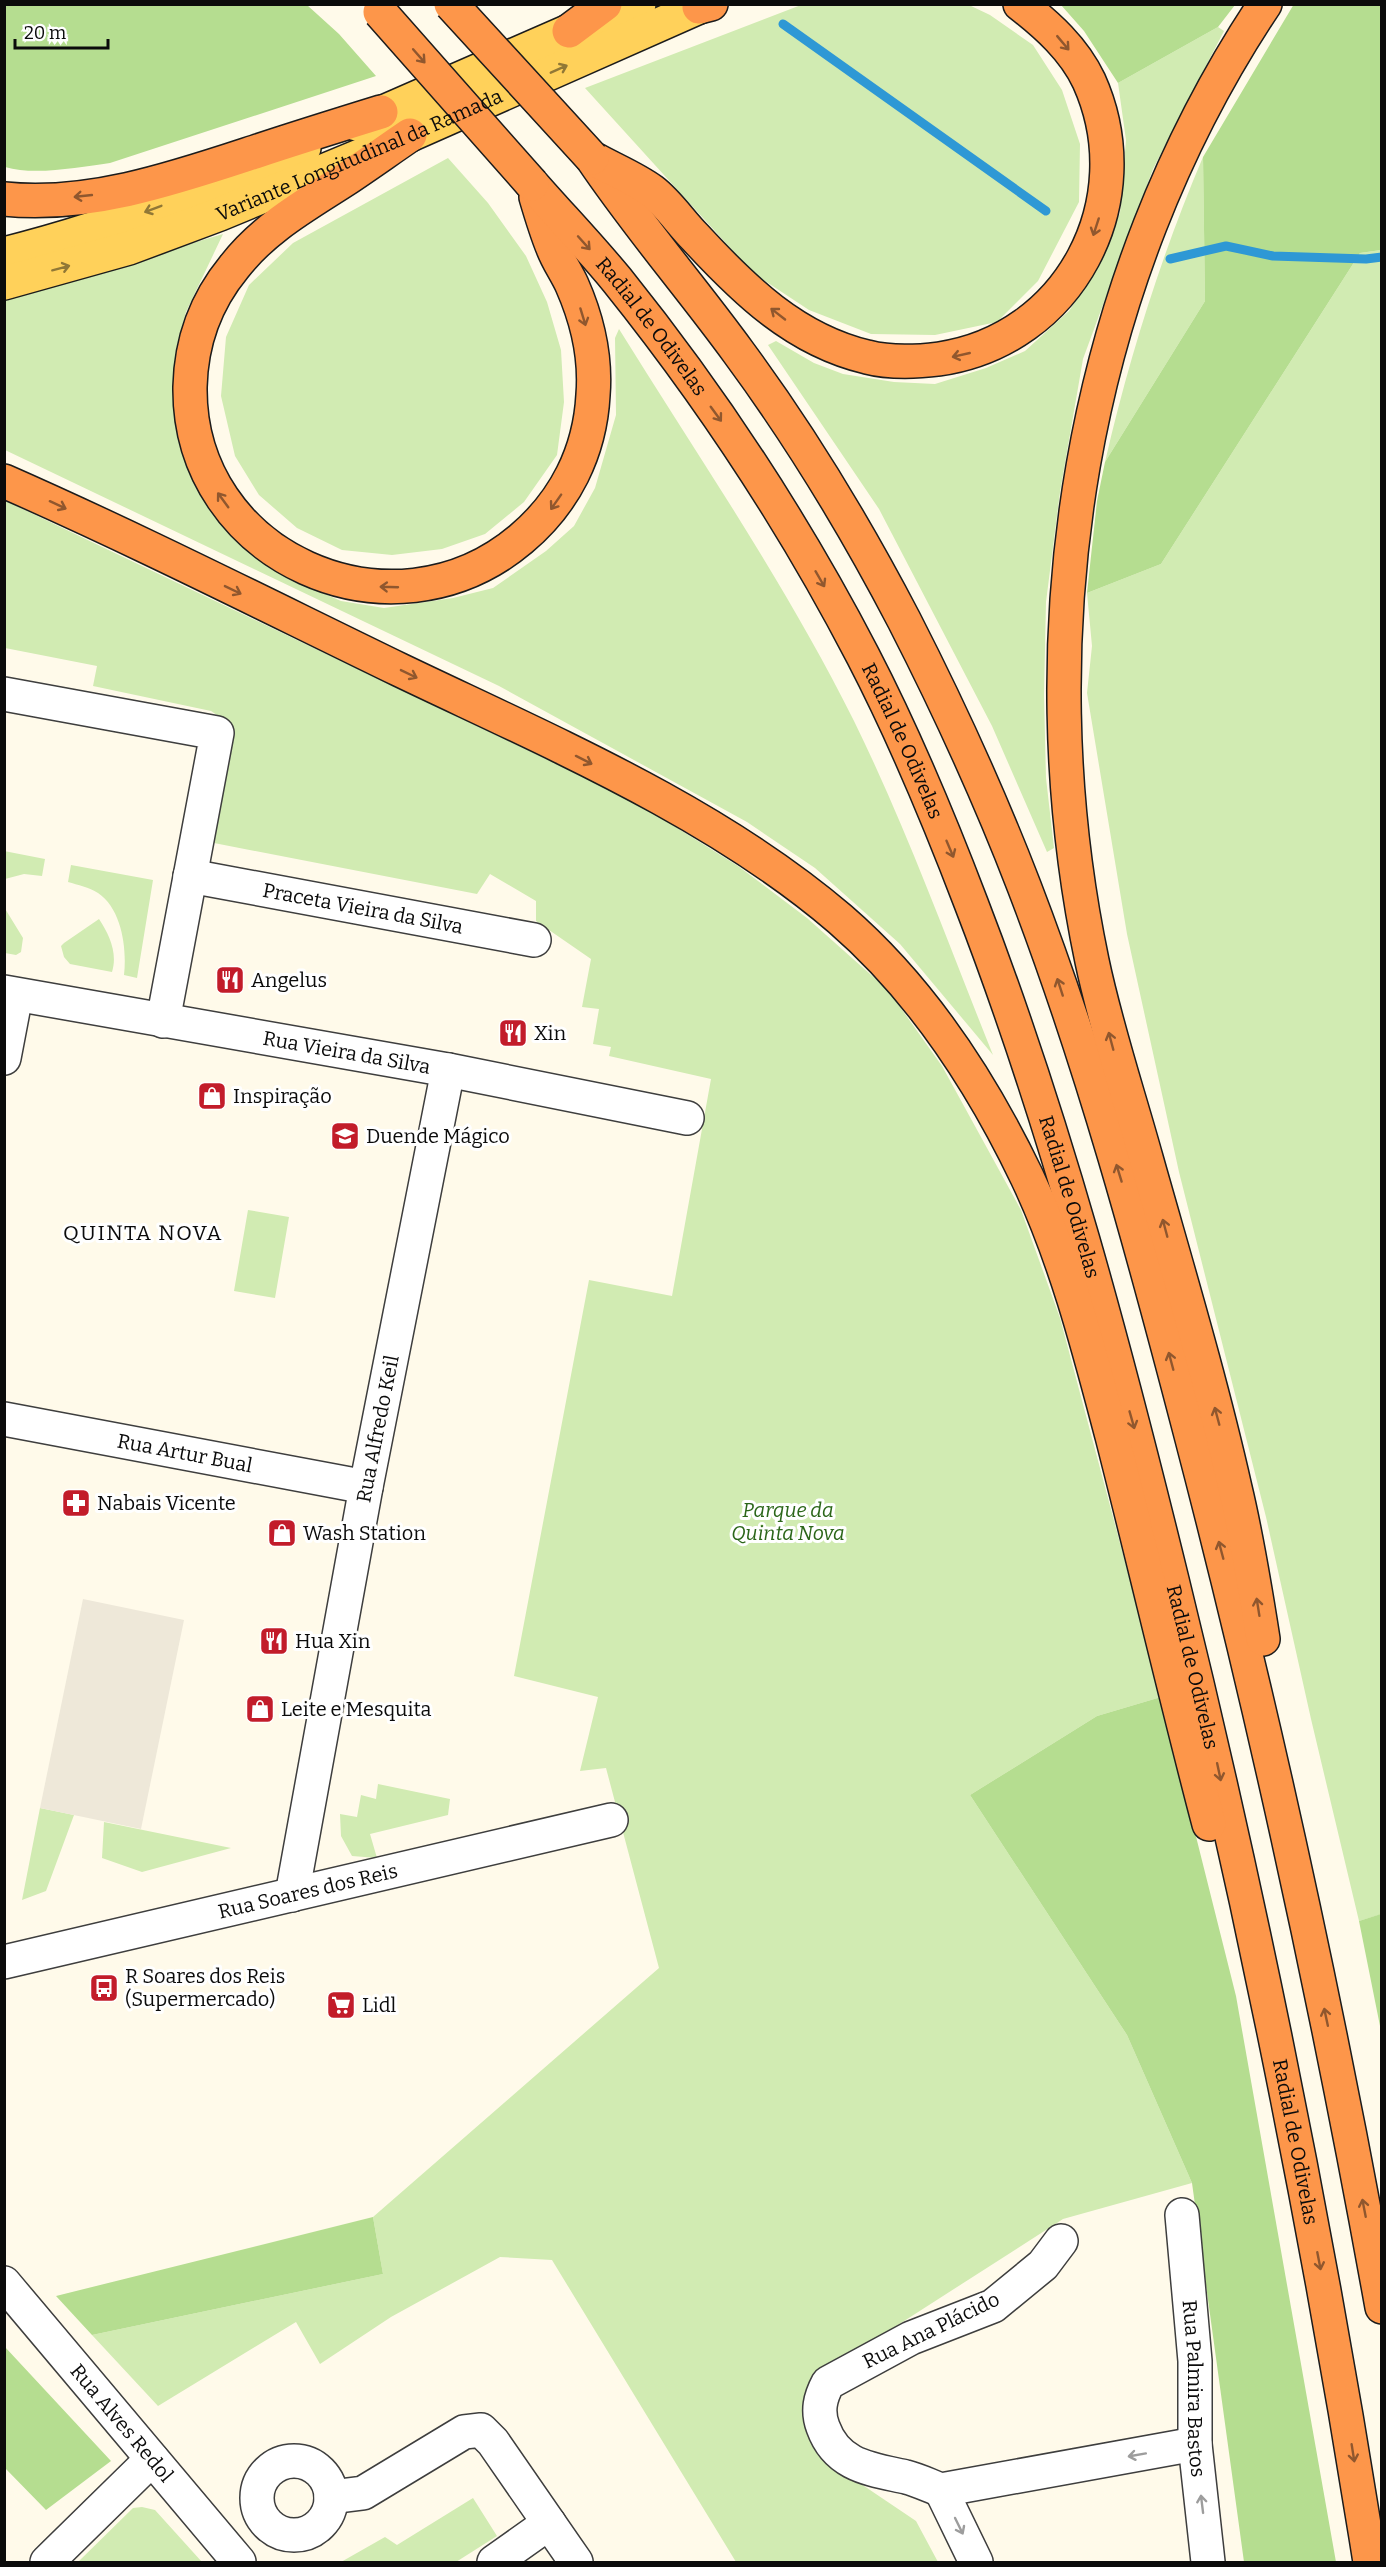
<svg xmlns="http://www.w3.org/2000/svg" width="1386" height="2567" font-family="Bitter,serif">
<rect width="100%" height="100%" fill="#fffaea"/>
<!-- green -->
<path fill="#d1ebb2" d="M801 5H969L990 15 1033 45 1062 90 1080 144 1079 202 1038 281 997 322 935 335 871 334 809 310 753 273 585 88Z
M1218 27 1224 31 1153 169 1083 359 1060 492 1046 602 1044 695 1046 778 1054 848 1047 852 992 726 879 509 768 345 776 341 814 363 843 374 894 382 935 384 986 368 1025 351 1069 311 1098 267 1120 213 1126 140 1118 83Z
M1203 157 1205 301 1105 462C1129 358 1161 256 1203 157Z
M448 158 488 203 526 256 547 302 561 350 564 402 557 455 524 502 485 534 442 549 392 555 342 550 297 528 259 495 235 456 221 396 226 337 249 285 293 243Z
M223 234 186 312 176 349 174 389 209 499 230 532 267 562 293 580 341 601 384 608 453 598 493 588 546 551 574 526 595 488 616 415 615 338 619 329C699 458 786 584 854 721 907 829 948 943 993 1055L900 944 815 868 747 822 499 686 5 450 4 299Z
M1381 250 1382 1914 1359 1921 1311 1719 1266 1517 1179 1172 1127 934 1087 693 1092 646 1087 593 1161 564 1360 253Z
M4 500 634 801 738 866 807 918 888 990 942 1066 1021 1210 1060 1318 1161 1697 1097 1716 970 1795 1127 2035 1192 2183 1063 2219 820 2375 827 2461 916 2521 938 2562H736L552 2260 500 2257 391 2317 320 2364 296 2322 158 2406 92 2335 383 2274 373 2217 659 1968 606 1768 580 1771 598 1697 514 1676 589 1280 672 1296 711 1079 609 1056 611 1047 593 1044 599 1009 582 1007 591 959 536 921V901L490 874 477 894 214 843C214 837 212 830 213 824 218 789 252 735 211 711L93 686 97 666 5 648Z
M4 851 45 859 42 876 24 874 5 879Z
M71 865 153 880 137 978 124 975C127 949 122 909 98 893 89 887 78 885 68 882Z
M4 907 23 938 21 952 16 955 5 953Z
M99 919C109 934 118 953 112 972L70 964 64 957 61 946 64 943Z
M248 1210 289 1217 275 1298 234 1291Z
M378 1784 450 1799 448 1815 370 1834 377 1858 352 1856 341 1836 340 1814 357 1817 361 1795 376 1799Z
M40 1808 74 1815 46 1891 22 1900Z
M104 1822 231 1848 142 1872 102 1858Z
M473 2498 497 2536 456 2562H341L385 2537 397 2545Z
M142 2507 155 2510 202 2562H78L133 2508Z"/>
<!-- forest -->
<path fill="#b5dd90" d="M1294 4 1381 5V250L1360 253 1161 564 1087 593 1097 501 1105 462 1205 301 1203 157Z
M4 5H307L339 34 376 76 110 163C79 167 35 176 5 167Z
M1061 5H1235L1218 27 1118 83 1084 31Z
M1161 1697 1236 1996 1336 2562H1244L1192 2183 1127 2035 970 1795 1097 1716Z
M1381 1914H1382L1381 2031 1359 1921Z
M373 2217 383 2274 92 2335 56 2296Z
M5 2347 111 2461 46 2510 5 2468Z"/>
<!-- plaza -->
<path fill="#eee8d9" d="M83 1599 184 1620 141 1829 40 1808Z"/>
<g fill="none" stroke-linecap="round" stroke-linejoin="round">
<!-- stream -->
<path stroke="#2e98d5" stroke-width="9" d="M783 24 1046 211
M1170 259 1226 246 1273 256 1366 259 1382 257"/>
<!-- minor casing -->
<g stroke="#3e3e3e" stroke-width="36">
<g id="minor">
<path d="M4 694 217 733 163 1021"/>
<path id="s1" d="M190 876 534 940"/>
<path id="s2" d="M4 992 448 1070 687 1118"/>
<path d="M4 1058 16 995"/>
<path id="s3" d="M4 1419 366 1487"/>
<path id="s4" d="M292 1895 366 1487 448 1070"/>
<path id="s5" d="M4 1962 611 1820"/>
<path id="s6" d="M1182 2215 1195 2361V2444L1208 2562"/>
<path d="M1061 2241 1043 2265 993 2306 911 2338 828 2383C820 2398 817 2411 823 2427 837 2466 870 2469 906 2477 918 2480 930 2486 941 2490L1195 2444"/>
<path id="s7" d="M4 2283 239 2562"/>
<circle cx="294" cy="2498" r="37"/>
<path d="M941 2490 976 2562"/>
<path d="M331 2497 363 2493 464 2432 481 2430 493 2442 576 2562"/>
<path d="M47 2562 152 2459"/>
<path d="M494 2562 549 2523"/>
</g>
</g>
<!-- major casing -->
<g stroke="#1c1c1c" stroke-width="36">
<g id="major">
<path d="M356 124 569 31 639 4"/>
<path d="M4 254C69 238 131 217 193 194 231 179 268 166 304 148"/>
<path id="s8" d="M4 283 129 248 220 214 410 135 706 4"/>
</g>
</g>
<!-- highway casing -->
<g stroke="#1c1c1c" stroke-width="36">
<g id="highway">
<path d="M699 7 711 4"/>
<path d="M569 31 605 4"/>
<path d="M410 135C388 150 367 165 346 179 306 205 264 228 234 267 206 301 191 342 190 387 188 558 392 648 521 539 565 502 590 452 593 395 596 358 587 319 572 285 566 272 558 261 553 248 546 231 541 214 536 197"/>
<path d="M592 158C637 225 691 287 739 353 801 437 856 528 904 620 948 706 989 795 1024 886 1092 1063 1142 1247 1190 1431 1266 1721 1329 2013 1382 2307"/>
<path d="M596 160C614 170 636 179 652 191 668 203 681 223 695 237 744 290 795 340 867 357 890 363 915 362 939 359 1070 340 1143 201 1089 81 1074 49 1047 25 1020 4"/>
<path id="s9" d="M532 184C560 216 590 247 617 280 711 397 794 523 863 656 904 735 939 819 971 903 1056 1123 1116 1352 1172 1580 1252 1905 1318 2232 1370 2562"/>
<path d="M4 199C89 208 176 178 255 152 297 138 339 125 381 112"/>
<path d="M4 481C138 540 268 606 400 670 548 741 714 811 840 919 921 989 981 1081 1027 1177 1066 1259 1089 1349 1112 1436 1145 1565 1175 1695 1209 1824"/>
<path d="M1263 1639C1255 1588 1247 1538 1235 1488 1210 1377 1177 1268 1146 1158 1128 1093 1106 1028 1092 961 1024 636 1079 283 1265 4"/>
</g>
</g>
<!-- minor -->
<use href="#minor" stroke="#fff" stroke-width="33"/>
<!-- major -->
<use href="#major" stroke="#ffd15a" stroke-width="33"/>
<!-- highway -->
<use href="#highway" stroke="#fd964a" stroke-width="33"/>
<!-- highway-bridge casing -->
<g stroke="#1c1c1c" stroke-width="36" stroke-linecap="butt">
<path id="highway-bridge" d="M451 4 592 158
M380 12 532 184"/>
</g>
<!-- highway-bridge -->
<use href="#highway-bridge" stroke="#fd964a" stroke-width="33"/>
</g>
<!-- one-way arrows -->
<defs><path id="oneway-shaft" d="M-6 0H5M1.5-3L5.5 0L1.5 3" fill="none" stroke-width="1.6" stroke-linecap="round" stroke-linejoin="round" transform="scale(1.5)"/></defs>
<g stroke="#90572e">
<use href="#oneway-shaft" transform="translate(1063 43) rotate(50)"/>
<use href="#oneway-shaft" transform="translate(419 56) rotate(49)"/>
<use href="#oneway-shaft" transform="translate(83 196) rotate(174)"/>
<use href="#oneway-shaft" transform="translate(1096 227) rotate(108)"/>
<use href="#oneway-shaft" transform="translate(584 243) rotate(48)"/>
<use href="#oneway-shaft" transform="translate(778 314) rotate(-142)"/>
<use href="#oneway-shaft" transform="translate(583 317) rotate(73)"/>
<use href="#oneway-shaft" transform="translate(961 355) rotate(167)"/>
<use href="#oneway-shaft" transform="translate(716 414) rotate(54)"/>
<use href="#oneway-shaft" transform="translate(223 500) rotate(-126)"/>
<use href="#oneway-shaft" transform="translate(556 502) rotate(125)"/>
<use href="#oneway-shaft" transform="translate(58 505) rotate(25)"/>
<use href="#oneway-shaft" transform="translate(820 579) rotate(60)"/>
<use href="#oneway-shaft" transform="translate(389 587) rotate(-178)"/>
<use href="#oneway-shaft" transform="translate(233 590) rotate(26)"/>
<use href="#oneway-shaft" transform="translate(409 674) rotate(26)"/>
<use href="#oneway-shaft" transform="translate(584 760) rotate(27)"/>
<use href="#oneway-shaft" transform="translate(950 849) rotate(67)"/>
<use href="#oneway-shaft" transform="translate(1060 987) rotate(-108)"/>
<use href="#oneway-shaft" transform="translate(1111 1041) rotate(-105)"/>
<use href="#oneway-shaft" transform="translate(1119 1173) rotate(-107)"/>
<use href="#oneway-shaft" transform="translate(1165 1228) rotate(-105)"/>
<use href="#oneway-shaft" transform="translate(1171 1361) rotate(-105)"/>
<use href="#oneway-shaft" transform="translate(1217 1416) rotate(-105)"/>
<use href="#oneway-shaft" transform="translate(1132 1420) rotate(74)"/>
<use href="#oneway-shaft" transform="translate(1221 1550) rotate(-105)"/>
<use href="#oneway-shaft" transform="translate(1258 1607) rotate(-99)"/>
<use href="#oneway-shaft" transform="translate(1219 1772) rotate(78)"/>
<use href="#oneway-shaft" transform="translate(1326 2017) rotate(-102)"/>
<use href="#oneway-shaft" transform="translate(1364 2208) rotate(-101)"/>
<use href="#oneway-shaft" transform="translate(1319 2261) rotate(79)"/>
<use href="#oneway-shaft" transform="translate(1353 2453) rotate(81)"/>
</g>
<g stroke="#917836">
<use href="#oneway-shaft" transform="translate(559 69) rotate(-24)"/>
<use href="#oneway-shaft" transform="translate(153 209) rotate(159)"/>
<use href="#oneway-shaft" transform="translate(61 268) rotate(-15)"/>
</g>
<g stroke="#9d9d9d">
<use href="#oneway-shaft" transform="translate(1137 2455) rotate(170)"/>
<use href="#oneway-shaft" transform="translate(1202 2504) rotate(-97)"/>
<use href="#oneway-shaft" transform="translate(959 2526) rotate(64)"/>
</g>
<!-- icons -->
<defs>
<g id="restaurant-square" transform="scale(1.5)"><rect x="-9" y="-9" width="18" height="18" rx="4" fill="#c21c2a" stroke="#fff"/><path d="M-5-6h1v4h1v-4h1v4h1v-4h1v5L-1.5 .5V6h-2V.5L-5-1ZM5-6V6H3V1.5H1.5Q1.5-4 5-6Z" fill="#fff"/></g>
<g id="shop-square" transform="scale(1.5)"><rect x="-9" y="-9" width="18" height="18" rx="4" fill="#c21c2a" stroke="#fff"/><path d="M-5-2.5h2.3a2.7 3.5 0 0 1 5.4 0H5L5.5 6h-11ZM-1.5-2.5h3a1.5 2.3 0 0 0-3 0Z" fill="#fff"/></g>
<g id="school-square" transform="scale(1.5)"><rect x="-9" y="-9" width="18" height="18" rx="4" fill="#c21c2a" stroke="#fff"/><path d="M0-5L7-2L0 1L-7-2ZM-4 1L0 2.5L4 1V4Q0 6-4 4Z" fill="#fff"/></g>
<g id="pharmacy-square" transform="scale(1.5)"><rect x="-9" y="-9" width="18" height="18" rx="4" fill="#c21c2a" stroke="#fff"/><path d="M-2-6h4v4h4v4h-4v4h-4v-4h-4v-4h4Z" fill="#fff"/></g>
<g id="bus-square" transform="scale(1.5)"><rect x="-9" y="-9" width="18" height="18" rx="4" fill="#c21c2a" stroke="#fff"/><path d="M-5-6H5V4H4V6H2V4H-2V6H-4V4H-5ZM-3.5-4V0h7V-4ZM-3.5 1.2v1.5H-2V1.2ZM2 1.2v1.5H3.5V1.2Z" fill="#fff"/></g>
<g id="supermarket-square" transform="scale(1.5)"><rect x="-9" y="-9" width="18" height="18" rx="4" fill="#c21c2a" stroke="#fff"/><path d="M-6-5.5h2.5l.6 2H6L4.5 2H-2.5L-4.4-4H-6ZM-1.5 3.2a1.3 1.3 0 1 0 .1 0ZM3 3.2a1.3 1.3 0 1 0 .1 0Z" fill="#fff"/></g>
</defs>
<g fill-rule="evenodd">
<use href="#restaurant-square" x="230" y="980"/>
<use href="#restaurant-square" x="513" y="1033"/>
<use href="#shop-square" x="212" y="1096"/>
<use href="#school-square" x="345" y="1136"/>
<use href="#pharmacy-square" x="76" y="1503"/>
<use href="#shop-square" x="282" y="1533"/>
<use href="#restaurant-square" x="274" y="1641"/>
<use href="#shop-square" x="260" y="1709"/>
<use href="#bus-square" x="104" y="1988"/>
<use href="#supermarket-square" x="341" y="2005"/>
</g>
<g text-anchor="middle" stroke-width="6" stroke-linejoin="round" paint-order="stroke">
<!-- street labels -->
<g font-size="20" fill="#0b0b0b" stroke="#fff">
<text dy="7" stroke="none"><textPath href="#s8" startOffset="378">Variante Longitudinal da Ramada</textPath></text>
<text dy="7" stroke="none"><textPath href="#s9" startOffset="186">Radial de Odivelas</textPath></text>
<text dy="7" stroke="none"><textPath href="#s9" startOffset="672">Radial de Odivelas</textPath></text>
<text dy="7" stroke="none"><textPath href="#s1" startOffset="176">Praceta Vieira da Silva</textPath></text>
<text dy="7" stroke="none"><textPath href="#s2" startOffset="348">Rua Vieira da Silva</textPath></text>
<text dy="7" stroke="none"><textPath href="#s9" startOffset="1158">Radial de Odivelas</textPath></text>
<text dy="7" stroke="none"><textPath href="#s4" startOffset="474">Rua Alfredo Keil</textPath></text>
<text dy="7" stroke="none"><textPath href="#s3" startOffset="184">Rua Artur Bual</textPath></text>
<text dy="7" stroke="none"><textPath href="#s9" startOffset="1644">Radial de Odivelas</textPath></text>
<text dy="7" stroke="none"><textPath href="#s5" startOffset="312">Rua Soares dos Reis</textPath></text>
<text dy="7" stroke="none"><textPath href="#s9" startOffset="2130">Radial de Odivelas</textPath></text>
<text transform="translate(931 2330) rotate(-26)" y="7">Rua Ana Plácido</text>
<text dy="7" stroke="none"><textPath href="#s6" startOffset="174">Rua Palmira Bastos</textPath></text>
<text dy="7" stroke="none"><textPath href="#s7" startOffset="183">Rua Alves Redol</textPath></text>
</g>
<!-- poi labels -->
<g font-size="20" fill="#0b0b0b" stroke="#fff" text-anchor="start">
<text x="251" y="987">Angelus</text>
<text x="534" y="1040">Xin</text>
<text x="233" y="1103">Inspiração</text>
<text x="366" y="1143">Duende Mágico</text>
<text x="97" y="1510">Nabais Vicente</text>
<text x="303" y="1540">Wash Station</text>
<text x="295" y="1648">Hua Xin</text>
<text x="281" y="1716">Leite e Mesquita</text>
<text x="125" y="1983">R Soares dos Reis<tspan x="125" dy="23">(Supermercado)</tspan></text>
<text x="362" y="2012">Lidl</text>
</g>
<!-- park labels -->
<g font-size="20" font-style="italic" fill="#2b6619" stroke="#fff">
<text x="788" y="1517">Parque da<tspan x="788" dy="23">Quinta Nova</tspan></text>
</g>
<!-- neighbourhood labels -->
<g font-size="21" letter-spacing="1.5" fill="#0b0b0b" stroke="#fff">
<text x="143" y="1240">QUINTA NOVA</text>
</g>
</g>
<!-- border -->
<rect width="1386" height="2567" fill="none" stroke="#0b0b0b" stroke-width="12"/>
<!-- scale -->
<path d="M15 39v9h93v-9" fill="none" stroke="#0b0b0b" stroke-width="3"/>
<text x="24" y="39" font-size="18" fill="#0b0b0b" stroke="#ffffff" stroke-width="4.5" paint-order="stroke">20 m</text>
</svg>
